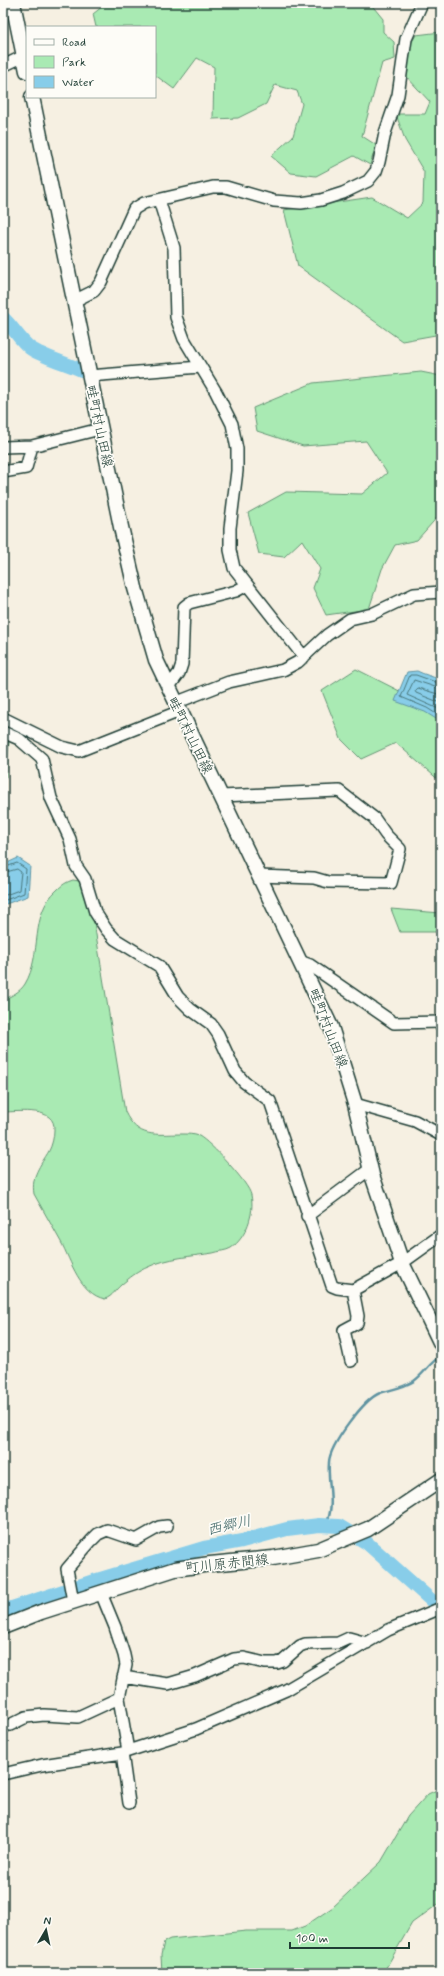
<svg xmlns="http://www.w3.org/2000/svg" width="444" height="1976" font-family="Mynerve,'Klee One',sans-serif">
<rect width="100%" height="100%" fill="#f6f0e2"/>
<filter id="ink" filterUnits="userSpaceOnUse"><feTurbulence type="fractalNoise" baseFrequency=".025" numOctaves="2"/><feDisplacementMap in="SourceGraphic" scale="8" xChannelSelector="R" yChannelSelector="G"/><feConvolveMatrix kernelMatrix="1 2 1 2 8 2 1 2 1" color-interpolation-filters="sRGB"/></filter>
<g filter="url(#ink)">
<!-- green -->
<path fill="#a9eab3" stroke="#649474" d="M102 3H370L383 19V32L394 42 395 59 382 63 362 136 376 145 370 165 354 156 316 176 291 173 271 156 293 136 302 104 297 91 275 85 266 104 238 118 213 119 214 67 197 58 174 89 155 75V27H96L93 14 103 6Z
M441 32V334L402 341 298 266 284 210 372 197 407 218 423 203 424 172 405 140 396 114H425L430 102 405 75 407 50 416 35Z
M421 372 441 376V513L417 540 395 545 382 569 369 609 326 615 313 588 320 569 302 540 284 557 259 554 248 513 286 492 362 494 387 473 366 441 303 446 257 431 253 408 313 383Z
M356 669 441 712V782L396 743 361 759 341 739 322 691Z
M9 741 6 777 3 780V748Z
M73 880 79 881 87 886 91 904 125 1112C138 1139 155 1134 182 1134 187 1134 194 1134 199 1136 210 1142 249 1183 251 1195 255 1213 246 1238 231 1248 226 1251 219 1251 213 1253 194 1256 166 1258 148 1267 138 1271 129 1278 121 1285 115 1290 113 1296 105 1299 80 1294 71 1261 61 1242 52 1226 43 1210 34 1194 31 1176 40 1166 49 1151 52 1145 54 1137 54 1130 56 1106 19 1112 3 1112V1000C11 996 20 992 25 984 43 954 29 914 57 890 62 885 66 882 73 880Z
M391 909 441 913V932H400Z
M441 1788V1902L412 1923 383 1973H162L161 1955 164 1942 170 1939 246 1931H292L305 1926 333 1907 381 1862 408 1816 428 1794Z"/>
<!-- water -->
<path fill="#88cde9" stroke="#5e93a1" d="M417 671C425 675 432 676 440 680L441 722 425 712 395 701 407 672Z
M18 858 30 866 28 896 3 905V865Z"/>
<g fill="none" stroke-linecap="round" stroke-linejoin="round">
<!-- shore -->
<path stroke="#49777c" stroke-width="1" d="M441 684 416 675H410L401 697 427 708 441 717
M441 689 414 680 407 695 441 710
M441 695 418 688 415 691 416 693 441 703
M3 868 17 863 26 869 24 893 3 901
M3 873 17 869 21 872 19 890 3 896"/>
<!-- stream -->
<path stroke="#5e93a1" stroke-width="2.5" d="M326 1525C336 1503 327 1485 329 1462 330 1445 364 1399 380 1393 392 1389 403 1388 414 1381 424 1374 430 1362 441 1356"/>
<!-- river -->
<path stroke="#88cde9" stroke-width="14" d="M3 318C13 327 19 339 30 348 41 356 68 364 81 370
M3 1611 97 1580 204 1548 242 1541 287 1529 319 1525 339 1526 367 1543 441 1609"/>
<!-- minor casing -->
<g stroke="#1f3d34" stroke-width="14">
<path id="minor" d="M3 66 24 56
M159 200 174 248 176 317 184 339 216 392 232 424 237 449V471L230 528V550L234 568 304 657
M74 301 94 291 101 282 134 209 144 203 213 187H226L274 201 301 203 321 200 343 193 368 181 376 171 379 162 385 133 398 95 406 39 422 3
M89 376 200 367
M3 447 32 446 100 429
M3 472 26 468 32 446
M168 688 179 673 182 664 184 607 189 603 236 591 247 585
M175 703 229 682 283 670 298 662 327 635 350 619 372 614 414 594 441 592
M3 718 62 747 79 751 180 711
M3 732 19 739 42 759 51 798 70 839 76 866 85 879 95 912 106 929 115 939 159 966 178 997 190 1009 211 1024 218 1034 235 1071 244 1082 270 1101 332 1286 337 1288 353 1290 402 1263 441 1235
M221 796 339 791 374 818 386 835 400 849 391 883 328 882 314 878 259 876
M302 962 310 965 394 1023 441 1022
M355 1104 415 1121 441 1135
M307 1216 370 1169
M351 1361 344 1330 357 1323 358 1316 353 1290
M101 1593 115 1627 124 1655 126 1665 119 1698 128 1751
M73 1601 67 1569 91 1541 98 1534 107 1530 136 1540 159 1527 167 1526
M123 1677 168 1684 195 1676 234 1659 244 1658 265 1663H277L283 1661 300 1646 305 1644 338 1643 349 1638 367 1643
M3 1726 10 1725 26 1717 44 1715 78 1717 119 1698
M122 1753 129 1803
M3 1774 42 1765 122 1753 196 1729 286 1690 388 1630 441 1608"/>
</g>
<!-- major casing -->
<g stroke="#1f3d34" stroke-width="17">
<path id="major" d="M13 3 27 71
M32 97 121 527 135 588 156 660 331 1027 355 1104 372 1175 402 1263 441 1344
M3 1627 41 1612 175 1569 210 1564 273 1558 318 1550 368 1529 441 1480"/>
</g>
<!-- minor -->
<use href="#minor" stroke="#fdfcf7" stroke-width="11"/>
<!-- major -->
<use href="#major" stroke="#fdfcf7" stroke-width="14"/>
</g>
</g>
<g text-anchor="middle" stroke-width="3.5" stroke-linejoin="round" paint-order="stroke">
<!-- street labels -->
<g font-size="14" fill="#1f3d34" stroke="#fdfcf7">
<text transform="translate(100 426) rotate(78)" y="5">畦町村山田線</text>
<text transform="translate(191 735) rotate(64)" y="5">畦町村山田線</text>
<text transform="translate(329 1028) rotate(69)" y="5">畦町村山田線</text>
<text transform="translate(227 1563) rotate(-6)" y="5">町川原赤間線</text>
</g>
<!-- water labels -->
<g font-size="15" font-style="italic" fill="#396161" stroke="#fdfcf7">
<text transform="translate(229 1525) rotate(-13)" y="5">西郷川</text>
</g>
</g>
<!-- margin -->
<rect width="444" height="1976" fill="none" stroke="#fdfcf7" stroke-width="16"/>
<rect x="8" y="8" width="428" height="1960" fill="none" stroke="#1f3d34" stroke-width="1.5" filter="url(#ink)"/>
<!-- legend -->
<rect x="26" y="26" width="130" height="72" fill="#fdfcf7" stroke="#a4b0a9"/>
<rect x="34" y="39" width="20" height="6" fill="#fdfcf7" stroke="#a4b0a9"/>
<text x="62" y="46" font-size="12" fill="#1f3d34">Road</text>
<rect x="34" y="56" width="20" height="12" fill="#a9eab3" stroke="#a4b0a9"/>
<text x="62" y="66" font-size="12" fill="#1f3d34">Park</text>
<rect x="34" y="76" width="20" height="12" fill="#88cde9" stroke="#a4b0a9"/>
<text x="62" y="86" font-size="12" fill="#1f3d34">Water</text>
<!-- north arrow -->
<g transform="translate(46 1930) rotate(9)" stroke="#fdfcf7" stroke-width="3" paint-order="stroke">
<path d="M0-3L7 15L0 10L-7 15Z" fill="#1f3d34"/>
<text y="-6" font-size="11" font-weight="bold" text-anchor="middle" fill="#1f3d34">N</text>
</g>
<!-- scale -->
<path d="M290 1942v6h119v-6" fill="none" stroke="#1f3d34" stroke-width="2"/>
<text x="296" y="1942" font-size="12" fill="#1f3d34" stroke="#fdfcf7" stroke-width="3" paint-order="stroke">100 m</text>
</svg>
